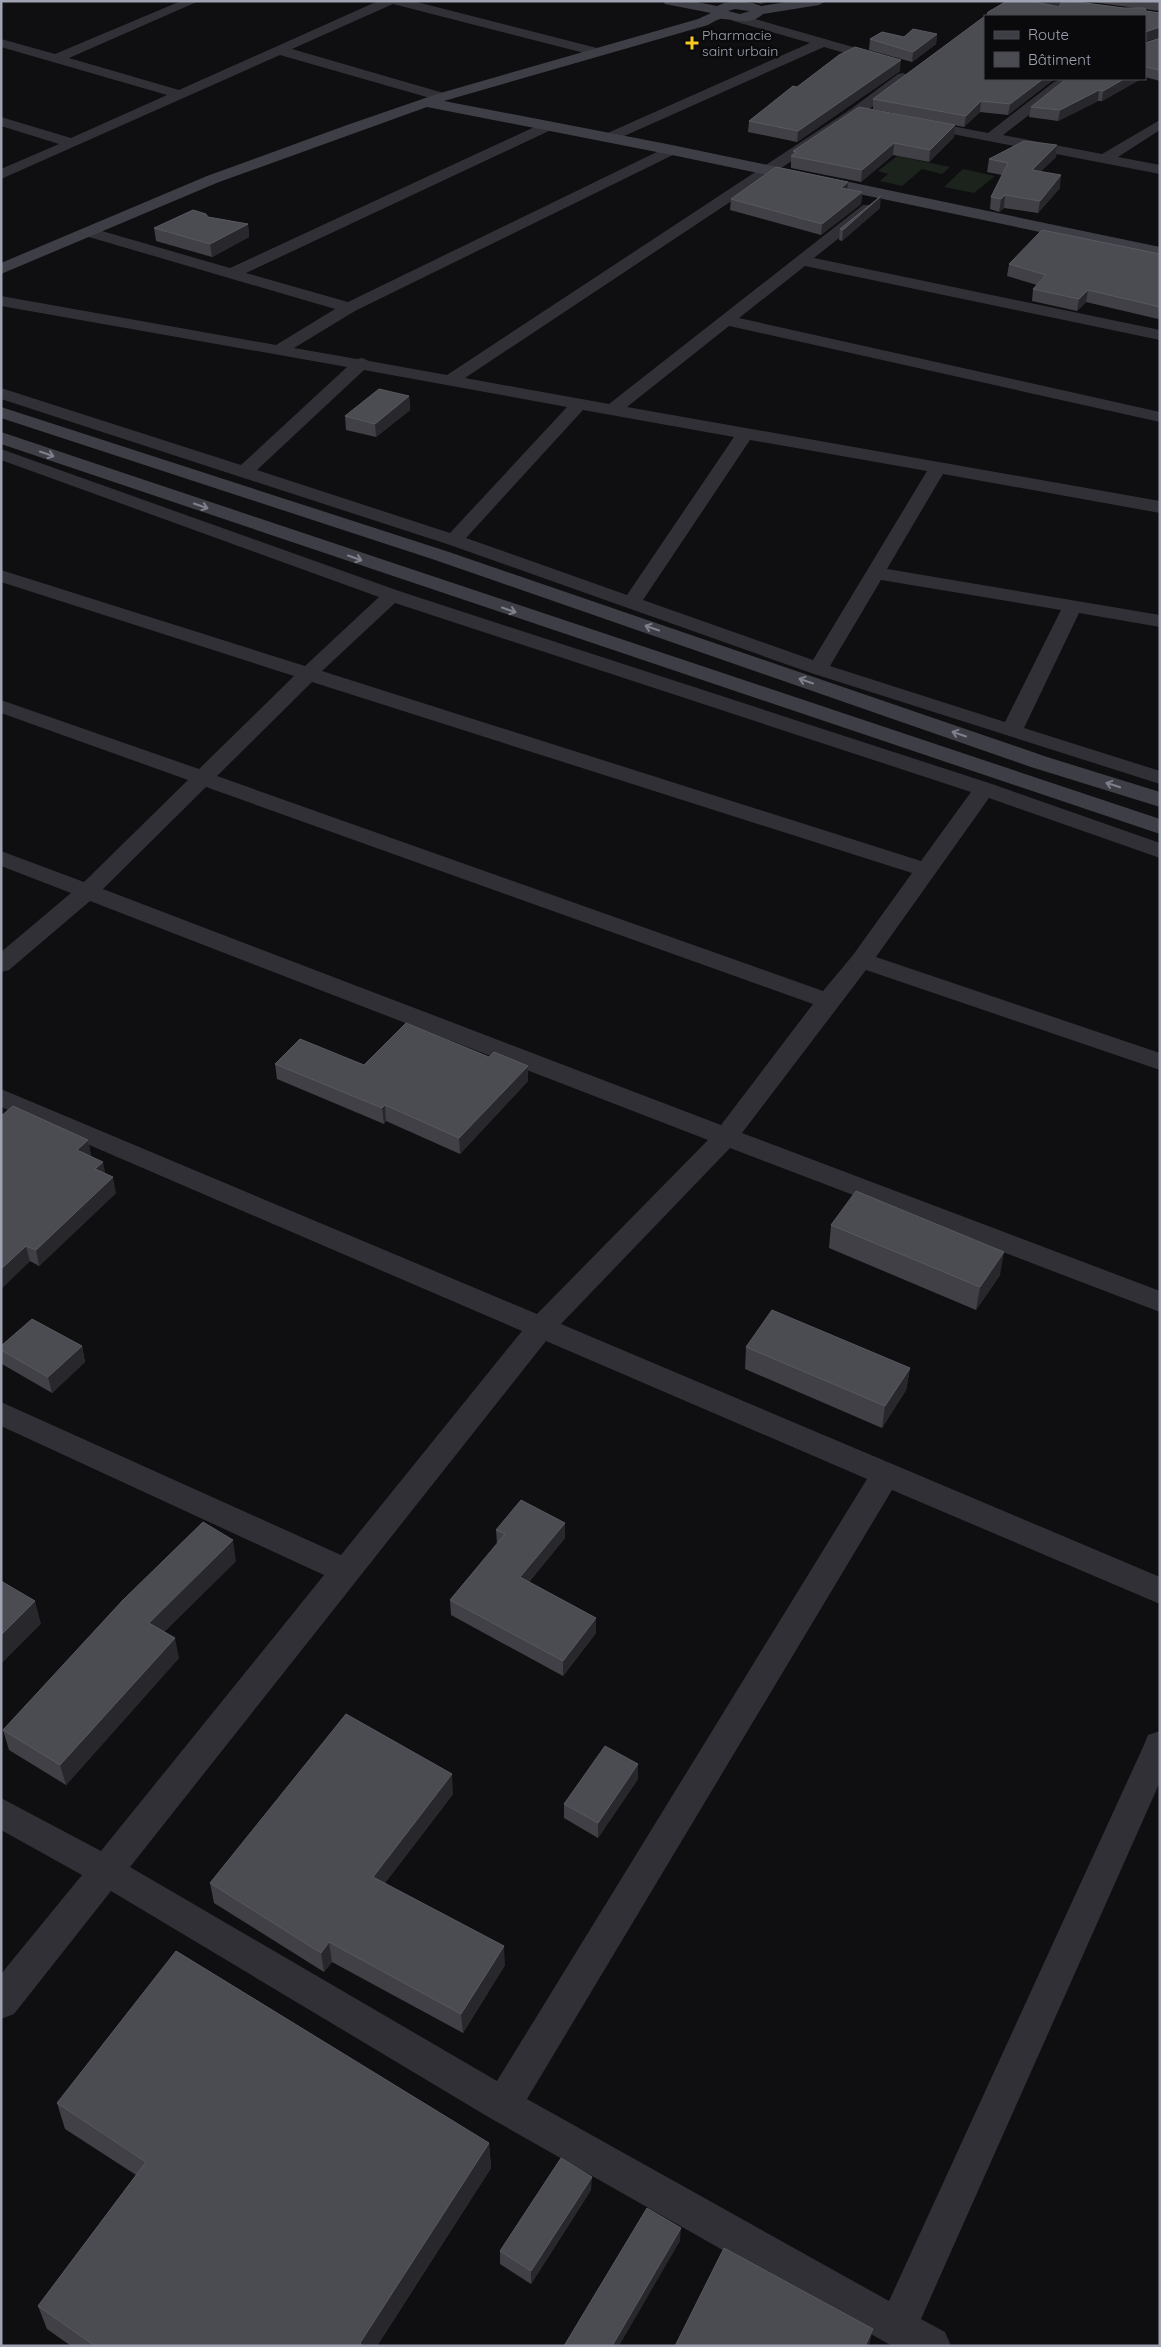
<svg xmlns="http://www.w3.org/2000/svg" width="1161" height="2347" font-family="Quicksand,sans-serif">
<rect width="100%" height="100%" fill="#0f0f11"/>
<!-- green -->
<path fill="#1c231d" d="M897 156 950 167 942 174 922 169 902 186 880 181 888 174 878 171Z
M963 169 995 176 974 193 944 187Z"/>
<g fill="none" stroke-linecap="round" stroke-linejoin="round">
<!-- street -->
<path fill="#303036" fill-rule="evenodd" d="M181 1H199L69 58 179 90 378 1H413L601 49 603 52 596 56 393 4 292 49 447 94 449 97 447 100H437L280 55 1 179V169L59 144 1 126V117L71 138 167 95 1 47V39L55 54Z
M1029 1H1067L1160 13V21L1145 19V16H1123L1035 5Z
M738 14 888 57 890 60 883 64 824 47 613 141H603L601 138 603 135 810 43 733 21 731 18 733 15Z
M903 73 910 77 908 80 861 115 465 378 609 404 863 205H873L876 208 873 211 814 258 1160 330V340L805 266 739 318 1160 412V422L729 326 627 407 1160 501V513L943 474 887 569 1160 615V627L1079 613 1024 728 1160 771V784L811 673 447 544 1 399V388L241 465 347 367 1 306V296L276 345 335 309 82 235 80 232 82 229 88 227 230 268 541 124H551L553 127 551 130 246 273 348 302 667 147H677L679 150 677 153 355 311 294 348 357 359 362 358 369 361 447 375 851 109 898 74ZM364 370 567 407 450 533 257 470ZM583 410 734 437 627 595 466 538ZM750 440 927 471 813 660 643 600ZM881 580 1061 610 1005 722 830 666Z
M1062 79H1081L1079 82 1064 88 1003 135 1102 154 1160 120V130L1118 157 1160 165V174L921 128 914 124 921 120 988 133 1054 82Z
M1 449 399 591 992 784 1160 843V858L989 798 876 957 1160 1053V1070L866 970 742 1133 1160 1291V1312L730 1148 561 1324 1160 1577V1604L892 1490 527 2099 889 2301 1144 1745 1148 1735 1160 1731V1782L921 2319 945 2332 951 2346H892L490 2118 111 1891 14 2014 1 2019V1974L82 1875 1 1830V1798L101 1851 324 1575 1 1426V1402L341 1555 522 1331 1 1107V1089L537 1314 708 1140 90 901 9 970 1 972V952L71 893 1 866V851L84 882 188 780 1 713V700L199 769 294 676 1 582V570L305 666 379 597 1 460ZM395 603 971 792 921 861 322 671ZM312 682 912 873 853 955 823 991 217 776ZM206 787 813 1004 721 1125 103 889ZM546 1341 867 1479 497 2081 130 1867Z"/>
<!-- secondary -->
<path fill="#3e3f46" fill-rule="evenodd" d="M663 1H692L717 6 724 3 738 1 753 3 761 6 793 1H826L819 5 763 14C750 26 738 20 723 19 719 18 712 23 708 25L444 101 672 145 1160 247V257L672 155 427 107 219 182 1 274V263L207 176 347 125 437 94 698 19 711 13 665 4ZM735 9 749 11H750L740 14 728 11Z
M1 407 449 552 1047 757 1160 792V807L1031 767 435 560 1 418Z
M1 432 1160 819V834L1 444Z"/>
</g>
<!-- wall -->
<path fill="#404046" d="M751 1H770L761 4Z
M1084 1H1160V11L1145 9 1160 37 1145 41V43L1160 38V81L1145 77V16L1059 7 1136 8Z
M937 34 936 44 912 62 869 50 870 39 904 37Z
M900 71 797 142 748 132 749 121 797 87Z
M985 79H1058L1053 80 1008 115 980 112 964 127 873 109V99Z
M1141 79 1102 101H1098L1058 121 1029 117 1031 107Z
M955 125 954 137 929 162 893 155 861 182 791 168V156L793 155V151Z
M1057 145 1056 157 1041 171 1060 188 1038 213 1004 208 999 212 990 209 991 197 1002 175 987 172 989 159Z
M848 182 847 189 862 192 861 204 821 235 730 210 731 199Z
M880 208 842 241 839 240 840 229Z
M208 217 248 224 249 237 212 257 156 241 154 228Z
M1160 254V317L1158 319 1086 302 1077 311 1032 301 1033 289 1037 285 1007 276 1009 264Z
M409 396 410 410 376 437 346 430 345 416Z
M275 1064 364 1065 528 1081 460 1154 386 1121 384 1124 277 1079Z
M1 1116 88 1140 91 1156 105 1174 116 1193 39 1266 30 1261 1 1289Z
M831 1225 1000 1275 976 1310 829 1248Z
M1 1346H82L85 1362 52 1393 2 1364 1 1360Z
M746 1347 910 1368 906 1390 882 1428 745 1369Z
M565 1523V1538L529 1582 596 1633 563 1676 451 1615 450 1600 497 1544 496 1530Z
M236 1561 164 1632 179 1658 66 1785 9 1750 3 1730Z
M638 1779 598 1838 564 1818V1804Z
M453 1794 385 1883 505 1965 463 2033 332 1962 324 1972 214 1903 210 1883Z
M57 2103 489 2143 491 2168 377 2346H71L47 2329 38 2306 136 2175 65 2129Z
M591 2190 531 2284 500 2264V2251Z"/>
<!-- shaded-wall -->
<path fill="#28282c" d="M761 1H770L761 4Z
M1160 27V37L1145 42V32Z
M937 34 936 44 912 62 913 52Z
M901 60 900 71 797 142 798 131Z
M1043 79H1058L1053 80 1008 115 1010 104Z
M1124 79H1141L1102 101 1103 91Z
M1099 90 1098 101 1058 121 1060 110Z
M981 101 980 112 964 127 966 116Z
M955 125 954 137 929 162 930 150Z
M894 143 893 155 861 182 862 170Z
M1057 145 1056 157 1030 182 1032 170Z
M1061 175 1060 188 1038 213 1040 201Z
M848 182 847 194 841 188Z
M862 192 861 204 821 235 822 224Z
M1005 195 1004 208 999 212 1001 199Z
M881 196 880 208 842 241 843 230Z
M248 224 249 237 212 257 210 244Z
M1088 290 1086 302 1077 311 1079 299Z
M409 396 410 410 376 437 375 424Z
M528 1066V1081L460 1154 459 1138Z
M385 1105 386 1121 384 1124 382 1108Z
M88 1140 91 1156 80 1166 77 1150Z
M103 1162 106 1177 95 1169Z
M113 1177 116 1193 39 1266 36 1250Z
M26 1246 30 1261 1 1289V1269Z
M1004 1252 1000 1275 976 1310 980 1287Z
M82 1346 85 1362 52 1393 48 1377Z
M910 1368 906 1390 882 1428 885 1406Z
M565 1523V1538L520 1593V1577Z
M233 1540 236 1561 153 1643 149 1623Z
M35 1601 41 1624 1 1664V1635Z
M596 1618V1633L563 1676V1661Z
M175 1638 179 1658 66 1785 60 1765Z
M638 1764V1779L598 1838V1823Z
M452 1774 453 1794 375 1896 373 1877Z
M329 1942 332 1962 324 1972 321 1953Z
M504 1946 505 1965 463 2033 461 2014Z
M489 2143 491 2168 377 2346H360V2343Z
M592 2177 591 2190 531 2284V2271Z
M681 2228 680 2241 619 2346H612Z
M873 2329 869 2346H865Z"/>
<!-- building -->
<path fill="#4b4b52" stroke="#585961" d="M1007 1H1031L1059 7 1062 1H1070L1124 8H1145L1146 11 1160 13V27L1145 32V43L1160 38V70L1145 67V16H985L987 15 988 12Z
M985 16V79H1043L1010 104 981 101 966 116 873 99Z
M913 29 937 34 913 52 870 39 882 32 904 37Z
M855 47 901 60 798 131 749 121 793 86 797 87 839 55Z
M1066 79H1124L1103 91 1099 90 1060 110 1031 107Z
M859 107 955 125 930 150 894 143 862 170 791 156 797 152 793 151Z
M1024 141 1057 145 1032 170 1061 175 1040 201 1005 195 1001 199 991 197 1008 163 989 159Z
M776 167 848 182 841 188 862 192 822 224 731 199Z
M881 196 843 230 840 229Z
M193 210 206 214 208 217 248 224 210 244 154 228Z
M1042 230 1160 254V307L1088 290 1079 299 1033 289 1046 275 1009 264Z
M379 389 409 396 375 424 345 416Z
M406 1023 489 1057 494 1052 528 1066 459 1138 385 1105 382 1108 275 1064 300 1039 364 1065Z
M13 1106 88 1140 77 1150 103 1162 95 1169 113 1177 36 1250 26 1246 1 1269V1116Z
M856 1191 1004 1252 980 1287 831 1225Z
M772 1310 910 1368 885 1406 746 1347Z
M32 1319 82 1346 48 1377 1 1350V1346Z
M521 1500 565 1523 520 1577 596 1618 563 1661 450 1600 505 1534 496 1530Z
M203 1522 233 1540 149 1623 175 1638 60 1765 3 1730 123 1600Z
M1 1581 35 1601 1 1635Z
M346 1714 452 1774 373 1877 504 1946 461 2014 329 1942 321 1953 210 1883Z
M605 1746 638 1764 598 1823 564 1804Z
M176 1951 489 2143 360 2343 363 2346H95L38 2306 146 2162 57 2103Z
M561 2158 592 2177 531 2271 500 2251Z
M647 2208 681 2228 612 2346H564Z
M724 2248 873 2329 865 2346H675Z"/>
<!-- one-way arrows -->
<defs><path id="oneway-shaft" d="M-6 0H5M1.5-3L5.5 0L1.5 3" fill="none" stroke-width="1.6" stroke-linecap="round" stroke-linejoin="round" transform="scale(1.25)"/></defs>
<g stroke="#7e808c">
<use href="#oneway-shaft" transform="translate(47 454) rotate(19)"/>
<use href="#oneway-shaft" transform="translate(201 506) rotate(19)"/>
<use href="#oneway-shaft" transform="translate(355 558) rotate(19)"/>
<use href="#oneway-shaft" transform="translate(509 610) rotate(19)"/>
<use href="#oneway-shaft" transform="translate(652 628) rotate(-161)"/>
<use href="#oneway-shaft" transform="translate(806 681) rotate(-161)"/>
<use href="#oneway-shaft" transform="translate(959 734) rotate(-161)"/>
<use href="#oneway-shaft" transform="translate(1113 785) rotate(-162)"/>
</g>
<!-- markers -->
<path fill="#f7c921" stroke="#0a0a0c" stroke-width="2" d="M689.5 35.5h5v5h5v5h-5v5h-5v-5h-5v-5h5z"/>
<g text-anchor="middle" stroke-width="5" stroke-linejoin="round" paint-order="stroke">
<!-- far-poi labels -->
<g font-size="14" fill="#a0a3b2" stroke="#0a0a0c" text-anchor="start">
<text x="702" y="40">Pharmacie<tspan x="702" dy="16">saint urbain</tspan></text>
</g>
</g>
<!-- border -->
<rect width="1161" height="2347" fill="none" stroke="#a0a3b2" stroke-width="5"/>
<!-- legend -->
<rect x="984" y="15" width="162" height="65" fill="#0a0a0c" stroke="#46474e"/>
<rect x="994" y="31" width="25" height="8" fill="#3e3f46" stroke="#46474e"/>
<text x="1028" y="40" font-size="15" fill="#a0a3b2">Route</text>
<rect x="994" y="52" width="25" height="15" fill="#4b4b52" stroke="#46474e"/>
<text x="1028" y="65" font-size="15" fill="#a0a3b2">Bâtiment</text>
</svg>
